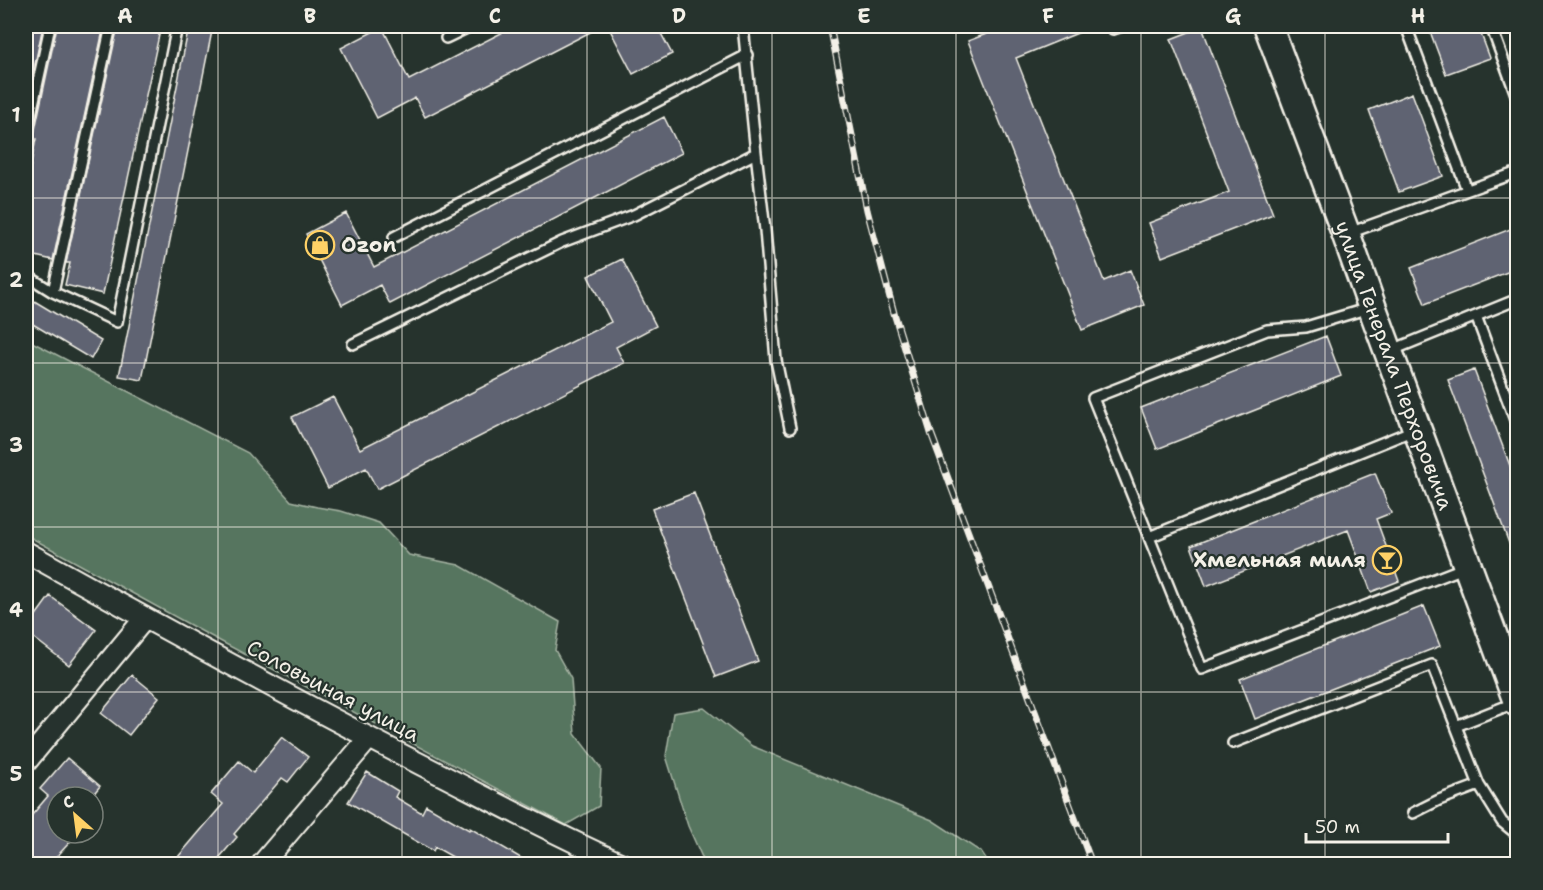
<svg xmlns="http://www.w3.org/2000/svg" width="1543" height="890" font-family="'Shantell Sans',sans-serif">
<rect width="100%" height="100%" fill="#26332d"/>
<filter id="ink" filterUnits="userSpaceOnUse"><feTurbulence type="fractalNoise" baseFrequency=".0167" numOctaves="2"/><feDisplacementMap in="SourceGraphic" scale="12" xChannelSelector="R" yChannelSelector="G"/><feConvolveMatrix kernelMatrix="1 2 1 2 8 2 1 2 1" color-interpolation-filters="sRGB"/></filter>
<g filter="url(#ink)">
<!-- green -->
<path fill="#56755e" stroke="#a5b3a3" stroke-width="1.5" d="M26 339 248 453 291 501 317 507 341 511 379 523 409 555 459 565 560 622 555 650 571 679 575 734 601 768 599 806 566 825 203 632 26 535Z
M704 708 752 746 932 820 981 852 989 864H705L688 826 666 756 673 713Z"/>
<!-- building -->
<path fill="#5f6472" stroke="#f4f1e8" stroke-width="1.5" d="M26 26H43L26 107Z
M57 26H104L53 260 26 254V188L36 139H33Z
M118 26H161L103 294 65 285 70 263H66Z
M189 26H213L142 380 119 376Z
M515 26H602L425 117 415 98 377 118 341 48 382 27 409 80Z
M608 26H657L672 54 633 74Z
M1007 26H1095L1016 58 1104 281 1130 270 1144 305 1082 330 968 41Z
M1428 26H1478L1490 58 1446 74Z
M1202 27 1273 214 1162 257 1149 223 1229 192 1171 39Z
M1412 93 1443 176 1399 192 1369 110Z
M664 117 682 153 390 304 380 285 342 305 306 234 346 213 374 267Z
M1518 226V268L1425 304 1411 268Z
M622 259 656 326 616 347 624 363 377 489 366 468 328 488 292 417 333 397 360 449 611 322 588 276Z
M26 296 101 341 91 359 26 320Z
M1326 336 1341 376 1157 449 1141 408Z
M1474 370 1518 487V562H1516L1448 380Z
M1375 473 1391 513 1376 519 1399 581 1371 592 1348 530 1206 586 1191 546Z
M694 493 758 661 716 677 652 509Z
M50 596 96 630 69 665 26 632V629Z
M1424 606 1440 646 1255 719 1240 679Z
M132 675 159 697 129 735 101 713Z
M282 737 308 757 288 782 282 778 234 834 237 837 214 864H172L223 804 211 794 239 761 253 773Z
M67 758 100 786 91 797H57V833H60L70 842 50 864H34L26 857V822L48 796 40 789Z
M367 772 398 791 395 797 422 813 426 805 469 830 470 828 531 864H465L435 847 433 851 348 802Z"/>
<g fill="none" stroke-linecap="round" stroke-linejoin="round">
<!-- lane casing -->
<g stroke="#f4f1e8" stroke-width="14">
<path id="lane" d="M743 26 756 153 765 230 776 360 790 428
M1112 26 1113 29 1122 26
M1406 26 1467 190
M1491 26 1518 100
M446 38 471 26
M26 137 50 26
M1349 233 1518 172
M394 237 747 55
M26 275 53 292 117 322 177 26
M53 292 111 26
M1369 308 1306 327 1267 330 1093 398 1202 669 1466 567
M1476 316 1518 428
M353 344 562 242 634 215 756 153
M1390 351 1518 299
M1149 537 1414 430
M1456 726 1514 703
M1233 743 1432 665 1479 785 1502 822 1518 835
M1413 813 1439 800 1479 785"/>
</g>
<!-- street casing -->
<g stroke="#f4f1e8" stroke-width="24">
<path id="street" d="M26 552C157 625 289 697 422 765 489 799 554 834 622 864
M26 762 145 618
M262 864 369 738"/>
</g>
<!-- secondary casing -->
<g stroke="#f4f1e8" stroke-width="32">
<g id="secondary">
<path id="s1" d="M1268 26 1346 234 1372 307 1518 703"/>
</g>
</g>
<!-- lane -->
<use href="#lane" stroke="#26332d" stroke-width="9"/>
<!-- street -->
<use href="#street" stroke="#26332d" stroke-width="20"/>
<!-- secondary -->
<use href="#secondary" stroke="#26332d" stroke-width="27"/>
<!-- rail casing -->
<g stroke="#f4f1e8" stroke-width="7">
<path id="rail" d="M830 26 867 210 894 313 931 433 1092 864"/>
</g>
<!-- rail -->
<use href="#rail" stroke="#26332d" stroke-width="4.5" stroke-dasharray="14" stroke-linecap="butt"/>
</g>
</g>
<!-- grid -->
<path fill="none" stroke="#f4f1e8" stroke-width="1.5" stroke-opacity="0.55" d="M218 26V864M402 26V864M587 26V864M772 26V864M956 26V864M1141 26V864M1325 26V864M26 198H1518M26 363H1518M26 527H1518M26 692H1518"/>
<!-- icons -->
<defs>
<g id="shop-ring" transform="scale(1.5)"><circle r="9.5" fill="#26332d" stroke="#ffd166" stroke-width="1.5"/><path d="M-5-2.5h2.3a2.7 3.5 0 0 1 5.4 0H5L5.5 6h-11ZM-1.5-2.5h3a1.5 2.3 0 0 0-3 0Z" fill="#ffd166"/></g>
<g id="bar-ring" transform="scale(1.5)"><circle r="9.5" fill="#26332d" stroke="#ffd166" stroke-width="1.5"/><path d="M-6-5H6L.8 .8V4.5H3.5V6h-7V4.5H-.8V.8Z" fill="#ffd166"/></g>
</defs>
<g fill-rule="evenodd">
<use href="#shop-ring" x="320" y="245"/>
<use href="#bar-ring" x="1387" y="560"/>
</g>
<g text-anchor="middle" stroke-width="4.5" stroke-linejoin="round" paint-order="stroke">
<!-- poi labels -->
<g font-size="21" font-weight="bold" fill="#f4f1e8" stroke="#26332d" text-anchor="start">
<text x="341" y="252">Ozon</text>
<text x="1366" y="567" text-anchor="end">Хмельная миля</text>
</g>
<!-- street labels -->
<g font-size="21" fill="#f4f1e8" stroke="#26332d">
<text dy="7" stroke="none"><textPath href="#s1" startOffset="362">улица Генерала Перхоровича</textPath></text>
<text transform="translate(333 691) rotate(28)" y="7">Соловьиная улица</text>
</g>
</g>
<!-- margin -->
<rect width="1543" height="890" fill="none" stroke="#26332d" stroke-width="66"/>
<!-- north arrow -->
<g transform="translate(75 815) rotate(332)"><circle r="28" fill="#26332d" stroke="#787f78" stroke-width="1.5"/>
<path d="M0-4.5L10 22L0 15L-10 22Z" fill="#ffd166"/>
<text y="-9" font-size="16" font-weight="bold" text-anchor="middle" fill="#f4f1e8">С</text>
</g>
<!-- scale -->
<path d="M1306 833v9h142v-9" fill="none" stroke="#f4f1e8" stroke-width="3"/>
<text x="1315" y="833" font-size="18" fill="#f4f1e8" stroke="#26332d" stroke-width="4.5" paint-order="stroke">50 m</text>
<rect x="33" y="33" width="1477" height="824" fill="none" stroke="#f4f1e8" stroke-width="2"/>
<g font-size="20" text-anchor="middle" font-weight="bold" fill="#f4f1e8">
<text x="125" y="23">A</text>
<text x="310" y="23">B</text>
<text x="495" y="23">C</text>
<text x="679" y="23">D</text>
<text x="864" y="23">E</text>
<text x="1048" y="23">F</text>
<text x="1233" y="23">G</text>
<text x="1418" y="23">H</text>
<text x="16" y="122">1</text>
<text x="16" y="287">2</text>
<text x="16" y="452">3</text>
<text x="16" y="617">4</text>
<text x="16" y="781">5</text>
</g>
</svg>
